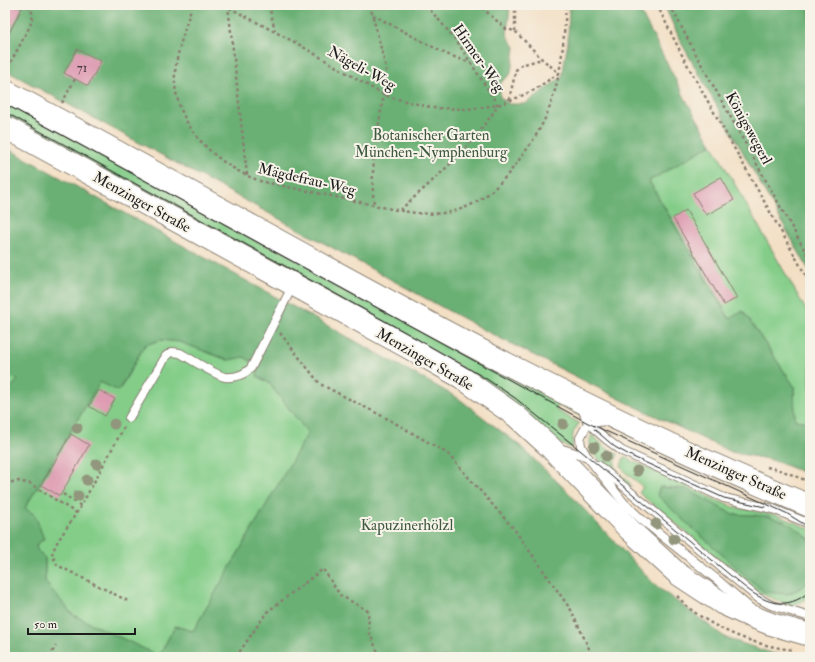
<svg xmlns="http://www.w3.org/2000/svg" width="815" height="662" font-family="'IM FELL Double Pica',serif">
<rect width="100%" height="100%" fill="#f7f3e8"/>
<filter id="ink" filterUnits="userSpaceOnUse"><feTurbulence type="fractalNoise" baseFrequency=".025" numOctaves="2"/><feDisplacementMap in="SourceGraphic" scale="8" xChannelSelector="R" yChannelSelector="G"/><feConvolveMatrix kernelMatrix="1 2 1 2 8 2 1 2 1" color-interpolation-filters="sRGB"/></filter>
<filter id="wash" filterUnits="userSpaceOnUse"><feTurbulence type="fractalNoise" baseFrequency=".012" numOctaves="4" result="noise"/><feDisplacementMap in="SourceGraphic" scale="16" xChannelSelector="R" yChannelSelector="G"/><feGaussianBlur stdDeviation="0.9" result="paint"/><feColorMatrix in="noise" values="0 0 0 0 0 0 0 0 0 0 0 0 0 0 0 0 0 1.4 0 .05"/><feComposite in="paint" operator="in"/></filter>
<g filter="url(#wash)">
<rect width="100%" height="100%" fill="#f3dfc4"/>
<!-- green -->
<path fill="#84cd89" stroke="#507452" d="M5 98 578 408 582 416 559 404 556 410 579 423 573 433 572 448 563 445 5 118Z
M712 144 810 317V422L795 420 794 386 743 311 730 319 649 181Z
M161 340 180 342 228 360 244 357 259 366 257 376 269 383 308 433 193 631 175 626 159 656 73 615 45 582V558L37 550 36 545 44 539 25 508 100 382 119 391 145 345Z
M5 374 19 380 5 394Z
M592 435 606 448 618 454C607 478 630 474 631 488 619 477 597 462 591 447 589 443 590 439 592 435Z
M624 457 721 502 737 508 777 515 810 529V540L799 530 767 516 732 514 686 489 660 487 657 494 679 516 764 592 788 594 801 588 810 580V597L801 602 790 606 758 592 639 493 642 489V486L626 473 621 466Z"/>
<!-- forest -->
<path fill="#6bb075" stroke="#446648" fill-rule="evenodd" d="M5 5H510L507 35 515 47 513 62 510 75 500 83V97L509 104H525L562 77 568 41 569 5H637L686 100 712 144 649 181 729 319 743 311 794 386 795 420 810 422V475L772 460 731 452 624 401 484 330 5 70Z
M664 5H810V272L682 44Z
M5 147 458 398 519 445 565 489 656 586 726 638 771 653 799 657H5V394L18 380 5 374ZM161 340 180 342 228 360 244 357 259 366 257 376 269 383 308 433 193 631 175 626 159 656 73 615 45 582V558L37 550 36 545 44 539 35 515 25 508 100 382 118 391 145 345Z
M660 487 686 489 732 514 767 516 786 522 799 530 810 540V580L801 588 788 594 764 592 679 516 657 495Z"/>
<g id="blocks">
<!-- building -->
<path fill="#de9cb2" d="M5 5H16L22 8 5 41Z
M77 49 101 61 88 86 64 73Z
M721 177 734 200 706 215 693 193Z
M686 210 737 298 724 305 673 218Z
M99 390 115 399 105 416 89 406Z
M71 434 89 445 60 496 41 485Z"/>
</g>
</g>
<g filter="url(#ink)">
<use href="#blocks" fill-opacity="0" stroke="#887e70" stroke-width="1"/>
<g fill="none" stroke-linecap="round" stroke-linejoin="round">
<!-- lane casing -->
<g stroke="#887e70" stroke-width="10">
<path id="lane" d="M581 406 588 423 606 439 622 451 724 498 773 509 810 524
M129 418 166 356 172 352 180 353C189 358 217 376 225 377 236 378 244 375 251 368L293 285
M607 421 588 423 580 438 581 446 586 455 624 503 641 519 720 582 748 606
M559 448 588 457
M598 465 758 598 771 605 810 617"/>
</g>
<!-- primary casing -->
<g stroke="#887e70" stroke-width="24">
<path id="primary" d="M5 91C271 233 530 391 810 506
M5 127 404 345 461 377 516 416 549 446 630 530 678 574 722 603 748 615 771 624 810 635"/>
</g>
<!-- path -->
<path stroke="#887e70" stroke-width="2.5" stroke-dasharray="3 3" stroke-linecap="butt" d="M192 5C186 27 177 50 175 73 172 124 216 165 260 181 291 188 323 194 355 201 386 207 418 218 450 212 484 205 505 180 524 153 535 138 545 122 551 103 562 72 564 38 566 5
M224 5 298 44 384 95 401 100 434 108 467 109 498 105 519 97 534 90 559 73 542 59 515 31 506 29 479 5
M228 5 247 175
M269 5 275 31
M370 5 386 68V81C380 122 369 163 374 205
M514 5 515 8V31
M657 5 683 57 810 283
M670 5 694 51 810 260
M373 15 446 54 471 63
M5 73 30 26C33 18 34 12 28 5
M509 100 516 70 521 65 542 59
M62 103 75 79
M400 210C436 178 473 146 498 105L456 40 426 5
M280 333 320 384 388 419 447 453 514 529 571 610 593 657
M124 427 81 506 56 544 52 554 57 565 128 601
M767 467 783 471 810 482
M5 483 19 481 31 484 76 513
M63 494 81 506
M677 596C682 601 687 607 693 611 722 633 758 646 794 650
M49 657 56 646
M236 657 267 612 323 569 340 595 368 611 369 632 380 657"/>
<!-- lane -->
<use href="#lane" stroke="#fff" stroke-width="8"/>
<!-- primary -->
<use href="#primary" stroke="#fff" stroke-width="22"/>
<!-- tram -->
<path stroke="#1c1c1c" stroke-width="1" d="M5 104 588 423 786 513 810 528
M5 112 405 332 485 378 515 398 586 455 742 585C763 602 786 613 810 591
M594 429 615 447 633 457 724 498 765 507"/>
</g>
<!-- trees -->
<g fill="#91967c">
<circle cx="114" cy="424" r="5.5"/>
<circle cx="563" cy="424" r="5.5"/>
<circle cx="77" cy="428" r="5.5"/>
<circle cx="594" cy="447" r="5.5"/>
<circle cx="606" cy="456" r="5.5"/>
<circle cx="97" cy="464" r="5.5"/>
<circle cx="637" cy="471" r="5.5"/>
<circle cx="87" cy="480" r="5.5"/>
<circle cx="78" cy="496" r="5.5"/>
<circle cx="656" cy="524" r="5.5"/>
<circle cx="674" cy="539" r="5.5"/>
</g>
</g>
<g text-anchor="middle" stroke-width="4" stroke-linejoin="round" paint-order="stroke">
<!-- number labels -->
<g font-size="13" fill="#4c3c42">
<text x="82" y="72">71</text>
</g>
<!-- street labels -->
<g font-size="15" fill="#1c1c1c" stroke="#f7f3e8">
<text transform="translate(479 58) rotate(55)" y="5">Hirmer-Weg</text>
<text transform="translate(362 68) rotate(29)" y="5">Nägeli-Weg</text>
<text transform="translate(749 128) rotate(61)" y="5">Königswegerl</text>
<text transform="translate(307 179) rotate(13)" y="5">Mägdefrau-Weg</text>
<text transform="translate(142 202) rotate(29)" y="5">Menzinger Straße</text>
<text transform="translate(425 359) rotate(30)" y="5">Menzinger Straße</text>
<text transform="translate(736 473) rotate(24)" y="5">Menzinger Straße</text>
</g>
<!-- park labels -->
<g font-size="15" fill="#405a42" stroke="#f7f3e8">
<text x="431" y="140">Botanischer Garten<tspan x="431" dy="17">München-Nymphenburg</tspan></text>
<text x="407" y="530">Kapuzinerhölzl</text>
</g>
</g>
<!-- margin -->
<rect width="815" height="662" fill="none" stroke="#f7f3e8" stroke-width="20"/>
<!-- scale -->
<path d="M28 628v6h107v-6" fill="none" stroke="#1c1c1c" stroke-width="2"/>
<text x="34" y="628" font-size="12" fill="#1c1c1c" stroke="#f7f3e8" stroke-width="3" paint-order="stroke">50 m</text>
</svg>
